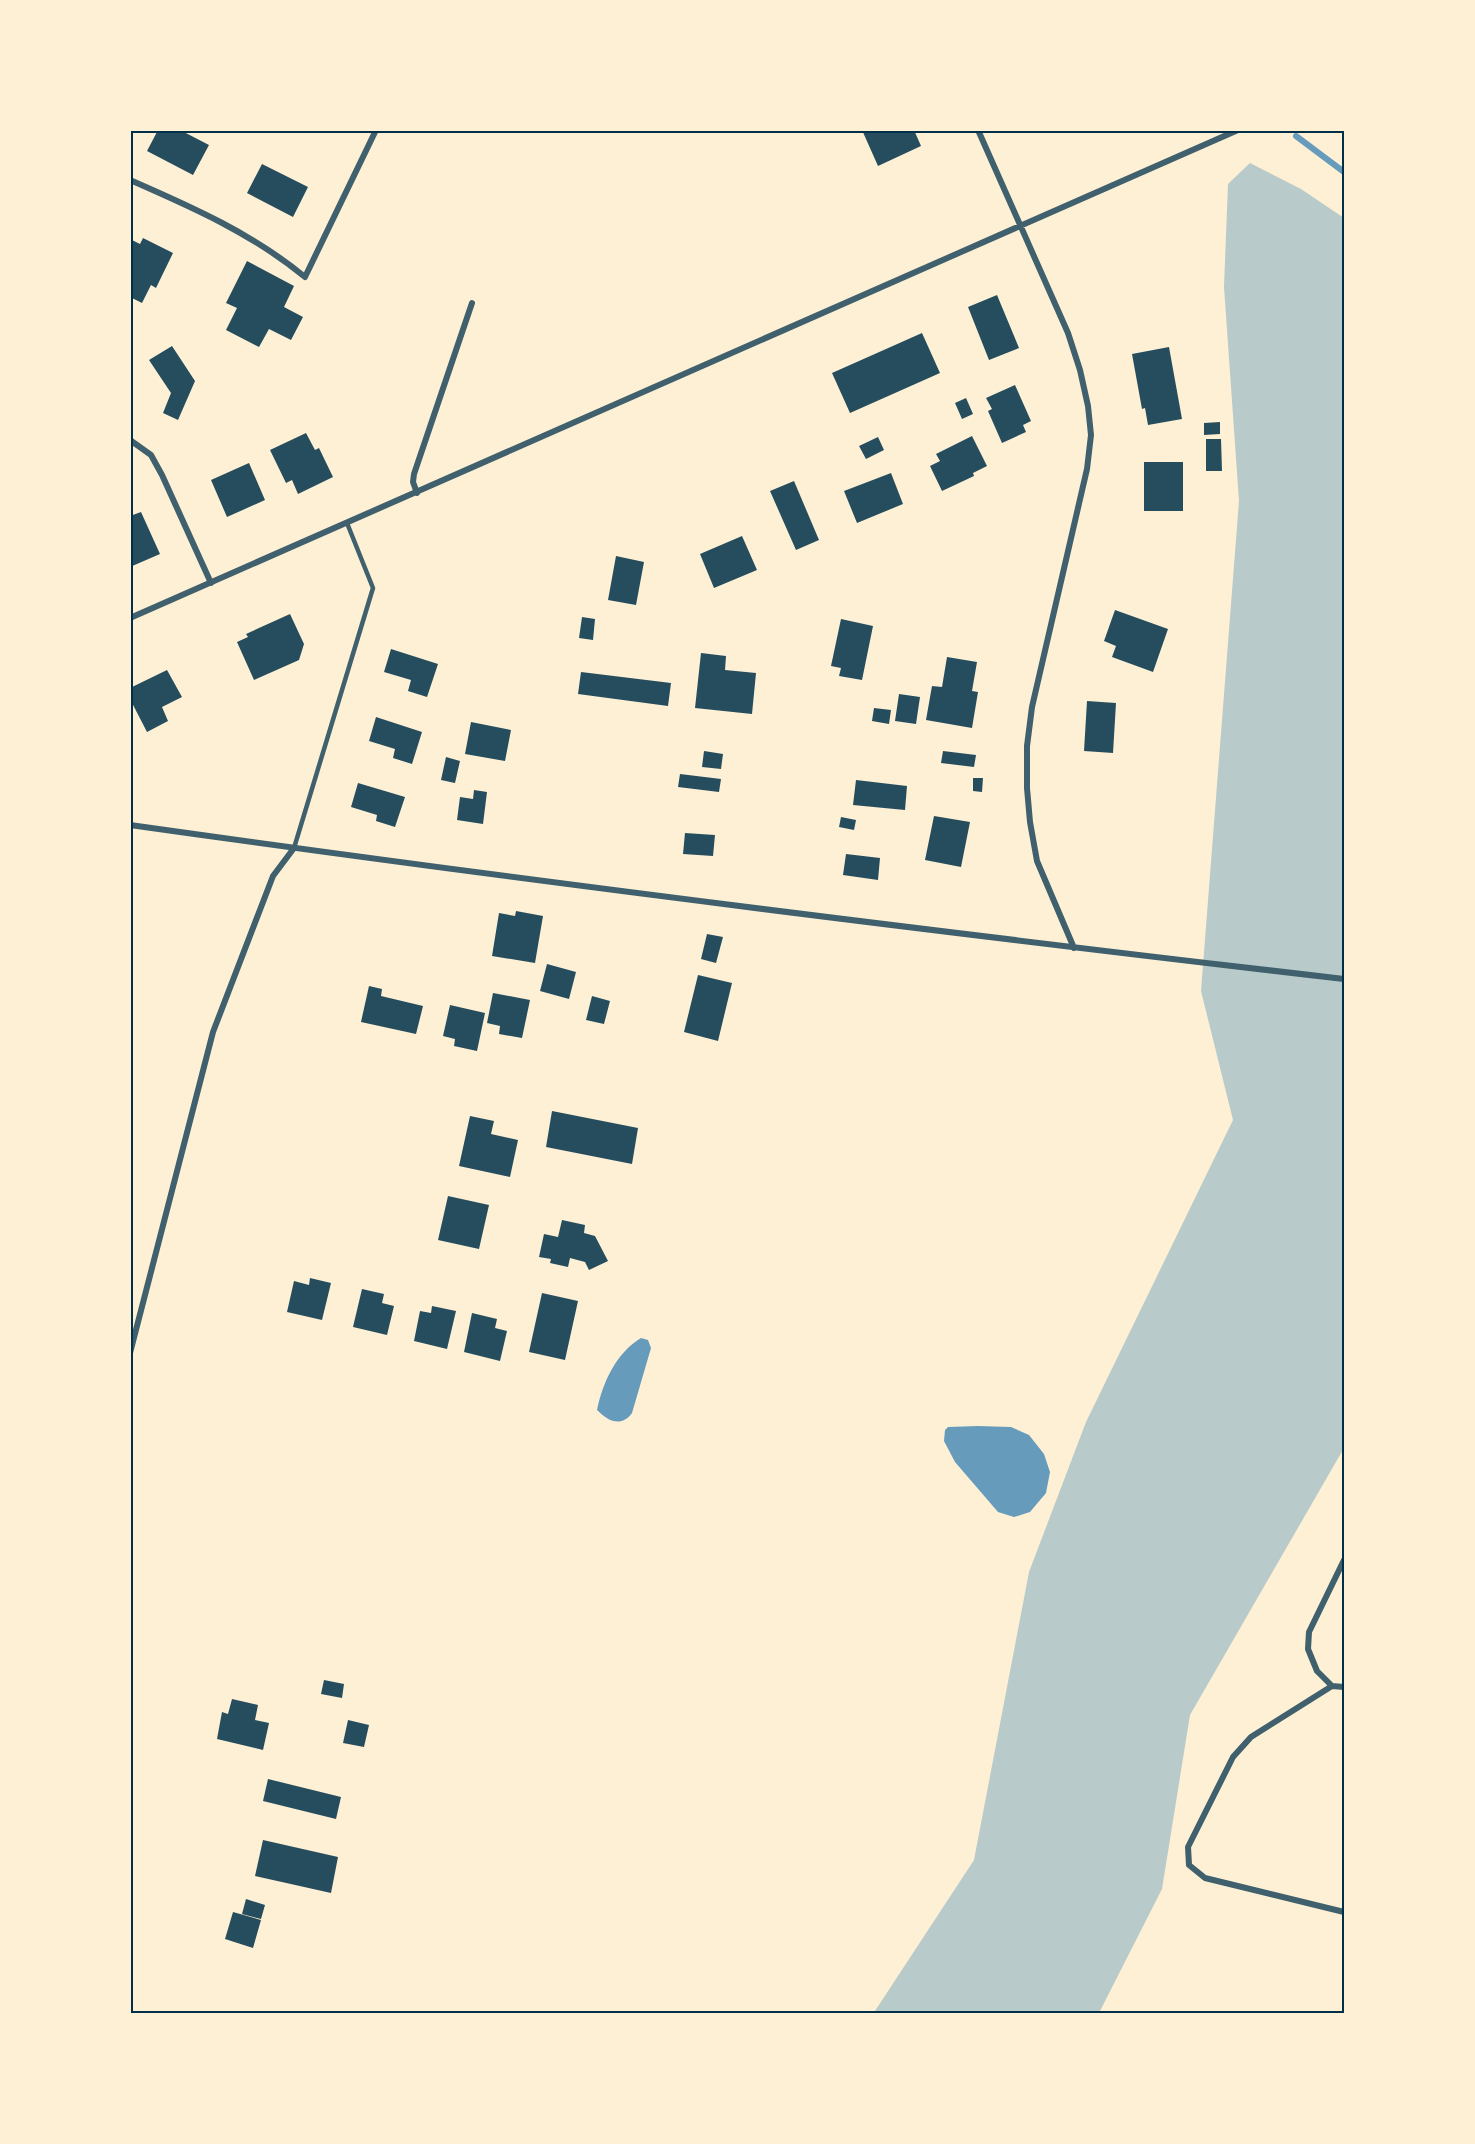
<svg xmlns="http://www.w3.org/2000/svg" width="1475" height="2144" font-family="'IBM Plex Sans',sans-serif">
<rect width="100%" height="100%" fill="#fdf0d5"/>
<!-- green -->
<path fill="#b9caca" d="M1250 163 1301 189 1344 218V1448L1190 1715 1162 1889 1099 2013 873 2014 974 1860 1029 1572 1086 1422 1233 1120 1201 991 1239 501 1224 287 1228 184Z"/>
<!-- water -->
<path fill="#669bbc" d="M641 1338 648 1340 651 1348 632 1413C621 1428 608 1421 597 1410 603 1382 616 1353 641 1338Z
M978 1426 1011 1427 1029 1435 1044 1454 1050 1472 1046 1493 1030 1512 1014 1517 998 1512 955 1462 944 1441 945 1430 948 1427Z"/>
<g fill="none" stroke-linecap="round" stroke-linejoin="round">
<!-- stream -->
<path stroke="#669bbc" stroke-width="6" d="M1296 136 1344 172"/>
</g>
<!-- building -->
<path fill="#264d5e" d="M158 130H180L209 145 193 175 147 151Z
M862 130H914L921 146 878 166Z
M262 164 308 187 293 217 247 193Z
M143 238 173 253 156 288 151 285 142 303 130 297V239L140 244Z
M247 261 294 286 284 307 303 317 291 340 269 329 259 347 226 330 237 308 226 303Z
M997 295 1019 348 989 360 968 307Z
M922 333 940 373 850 413 832 373Z
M172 346 195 381 178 420 163 413 171 393 149 360Z
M1169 347 1182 419 1148 425 1145 408 1142 409 1132 354Z
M1015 385 1031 421 1023 425 1026 432 1002 443 988 411 992 409 986 398Z
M966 398 973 414 962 419 955 403Z
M1220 422V434L1204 435V423Z
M306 433 315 450 319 448 333 477 298 494 292 480 286 483 270 450Z
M972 436 987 466 973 473 974 476 942 491 930 466 940 461 936 454Z
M878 437 884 450 866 459 859 446Z
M1206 439H1221L1222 471H1206Z
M1144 462H1183V511H1144Z
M249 463 265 500 227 517 211 480Z
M891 473 903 504 857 523 844 491Z
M794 481 819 540 796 550 770 491Z
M141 512 160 554 130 567V516Z
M742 536 757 570 714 588 700 554Z
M616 556 644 562 636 605 608 600Z
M1115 610 1168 629 1153 672 1112 657 1116 646 1104 641Z
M290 614 304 644 299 660 254 680 237 642 248 637 246 634Z
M582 617 595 619 593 640 579 638Z
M841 619 873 626 862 680 839 676 841 668 831 666Z
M391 649 438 664 427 697 408 691 411 680 384 672Z
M701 653 726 656 725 670 756 673 752 714 695 708Z
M947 657 977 662 972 691 978 692 972 728 926 720 932 686 942 687Z
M167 670 182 697 162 707 168 721 147 732 130 699V688Z
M581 672 671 683 668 706 578 694Z
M899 694 920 697 916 724 895 721Z
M1087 701 1116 703 1113 753 1084 751Z
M874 708 891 710 889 724 872 721Z
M376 717 422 732 412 764 393 758 395 749 369 741Z
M471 722 511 730 505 761 465 754Z
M704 751 723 754 721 769 702 767Z
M943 751 976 755 974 767 941 763Z
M446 757 460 761 455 783 441 780Z
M680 774 721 779 719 792 678 787Z
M973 778H983L982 792 973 791Z
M856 780 907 786 905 810 853 805Z
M358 783 405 797 395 827 376 821 377 815 351 807Z
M474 790 487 792 483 824 457 820 460 797 473 799Z
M934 816 970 822 961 867 925 860Z
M841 817 856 820 854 830 839 827Z
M685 833 715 835 713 856 683 854Z
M846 854 880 858 878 880 843 875Z
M516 911 543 916 535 963 492 956 499 913 515 916Z
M707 934 723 937 716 963 701 959Z
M547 964 576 972 569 999 540 991Z
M698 975 732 983 718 1041 684 1032Z
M369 986 382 989 381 996 423 1006 416 1034 361 1022Z
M493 993 530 1000 522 1038 499 1034 500 1026 487 1023Z
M592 996 610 1001 604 1024 586 1020Z
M450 1005 485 1013 477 1051 454 1046 455 1039 443 1036Z
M552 1111 638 1128 632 1164 546 1147Z
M470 1116 494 1121 491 1134 518 1140 510 1177 459 1166Z
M448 1196 489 1205 479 1249 438 1240Z
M562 1220 585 1225 584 1233 595 1236 608 1261 589 1270 585 1262 570 1258 568 1267 550 1263 551 1259 539 1257 544 1234 558 1237Z
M310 1278 331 1283 322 1320 287 1312 294 1281 309 1285Z
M362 1289 384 1294 382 1303 394 1306 387 1335 353 1327Z
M542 1293 578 1301 565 1360 529 1352Z
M432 1306 456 1311 447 1349 414 1341 420 1311 431 1313Z
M472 1313 497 1319 495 1328 507 1331 500 1361 464 1352Z
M324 1680 344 1684 342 1698 321 1694Z
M232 1699 258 1705 255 1720 269 1723 263 1750 217 1739 222 1712 228 1714Z
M348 1720 369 1725 364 1747 343 1743Z
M268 1779 341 1797 336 1819 263 1801Z
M263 1840 338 1857 331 1893 255 1876Z
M246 1899 265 1905 261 1919 242 1914Z
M233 1912 261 1920 253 1948 225 1939Z"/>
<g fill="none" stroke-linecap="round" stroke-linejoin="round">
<!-- service -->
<path stroke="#3f606c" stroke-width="4.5" d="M294 848 373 588 347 523"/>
<!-- minor -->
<path stroke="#3f606c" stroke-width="6" d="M978 130 1068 333 1080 370 1088 406 1091 435 1087 469 1032 707 1027 746V788L1030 822 1037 861 1074 948
M130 180C192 207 253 234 305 277L376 130
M130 440 151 455 162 475 211 583
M417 493 413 482 414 474 472 303
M130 618 1238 130
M130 825C534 882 939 932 1344 979
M130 1353 213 1032 273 876 294 848
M1344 1560 1309 1632 1308 1649 1317 1671 1332 1686 1344 1687
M1332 1686 1251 1737 1233 1757 1188 1847 1189 1865 1205 1878 1344 1912"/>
</g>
<!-- border -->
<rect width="1475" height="2144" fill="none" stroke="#fdf0d5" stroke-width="264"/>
<rect x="132" y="132" width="1211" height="1880" fill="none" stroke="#003049" stroke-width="2"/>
</svg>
